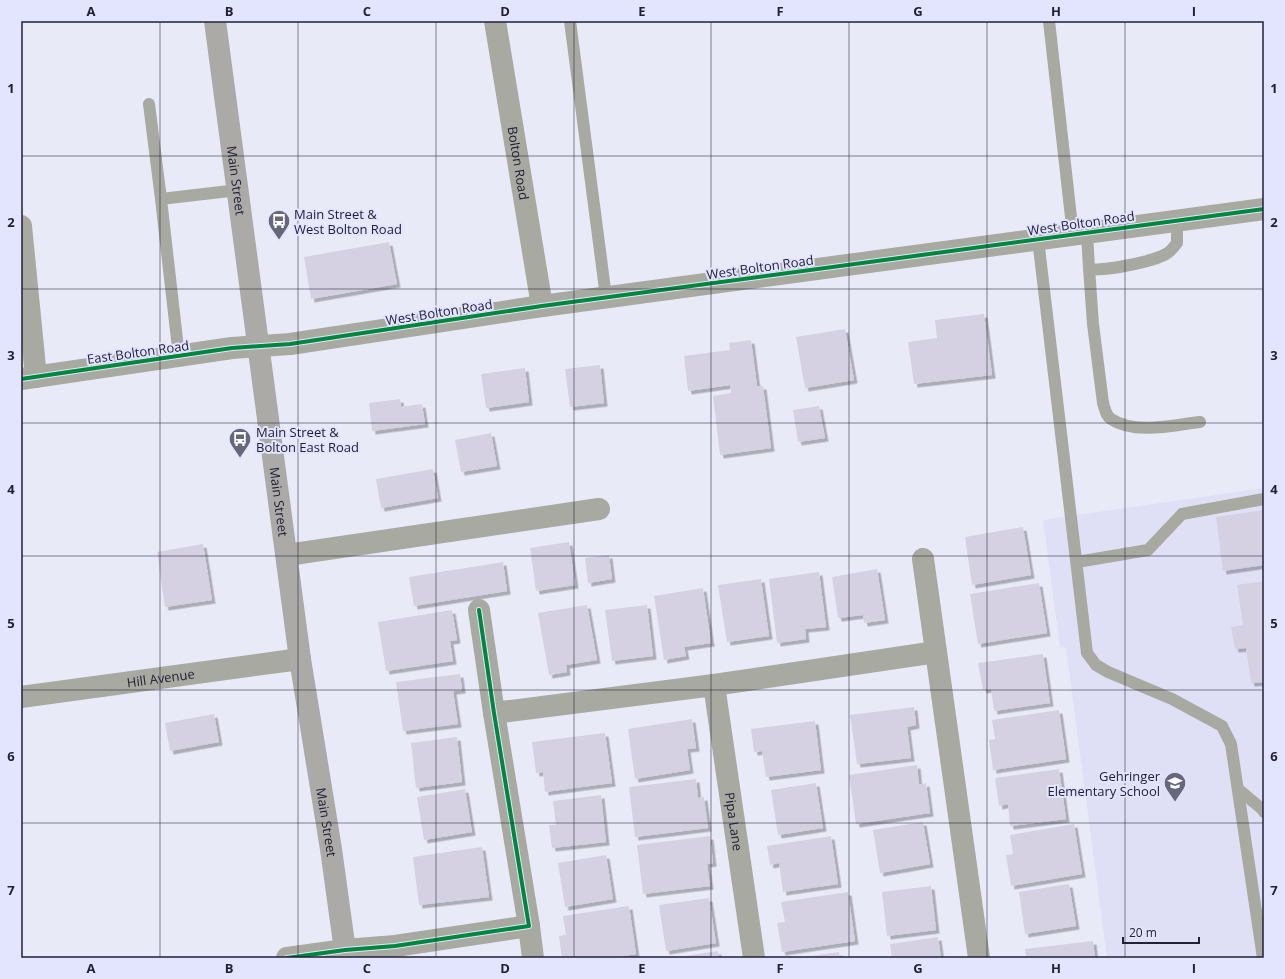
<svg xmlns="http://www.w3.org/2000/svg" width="1285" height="979" font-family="'Open Sans',sans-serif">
<defs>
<filter id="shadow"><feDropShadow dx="3.5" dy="3.5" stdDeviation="0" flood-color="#0004"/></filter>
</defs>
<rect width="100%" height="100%" fill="#e9eaf8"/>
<!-- built -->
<path fill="#dfe0f6" d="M1264 488V958H1107L1066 648 1060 647 1043 520Z"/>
<!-- building -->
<path fill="#d5d1e3" filter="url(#shadow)" d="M389 242 397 284 311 299 304 257Z
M984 314 992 375 914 384 908 342 937 338 935 320Z
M845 329 854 380 805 388 796 337Z
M751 340 757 386H763L771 448 720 455 713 396 731 393 730 385 688 391 684 356 730 350 729 343Z
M600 365 604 403 570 407 565 369Z
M525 368 529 402 486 408 481 374Z
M400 399 401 407 422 404 425 424 372 431 369 403Z
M819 406 825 438 798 442 793 410Z
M491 433 497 466 461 472 455 440Z
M433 469 438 498 381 508 376 479Z
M1264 510V565L1223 571 1216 517Z
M1023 527 1031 575 972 585 965 537Z
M569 542 575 585 536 591 530 548Z
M203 544 212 600 165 607 157 552Z
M609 555 612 579 588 583 585 558Z
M503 562 507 591 414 606 409 577Z
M877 569 885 620 864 623 863 615 838 618 832 577Z
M819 572 826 627 805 629 806 639 777 643 769 579Z
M761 579 769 636 727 642 718 585Z
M1264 581V682L1251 683 1246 648 1235 649 1231 627 1243 625 1237 585Z
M1039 583 1047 633 978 644 970 594Z
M703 588 711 643 684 647 686 656 664 660 654 596Z
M587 605 597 660 566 665 567 672 549 675 538 613Z
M647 605 653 656 612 661 605 610Z
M452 610 457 640 450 641 453 661 386 671 378 622Z
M1043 654 1050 703 994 711 991 689 983 690 978 663Z
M460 674 462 690 453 691 458 724 403 731 396 682Z
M914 707 916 725 907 727 911 758 857 764 850 715Z
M1059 710 1066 759 993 770 989 740 995 739 992 720Z
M214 714 219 742 170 751 165 723Z
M692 719 696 748 687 749 690 770 635 779 628 729Z
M815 721 821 770 766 777 762 751 754 752 751 729Z
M605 733 612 783 545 792 543 772 536 773 532 742Z
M457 737 462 782 416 788 411 743Z
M917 765 919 785 926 783 930 813 856 824 849 775Z
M1059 769 1066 819 1010 826 1008 804 999 806 995 778Z
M696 779 698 798 704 797 708 828 635 837 629 787Z
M816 783 823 828 778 835 771 790Z
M465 789 472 832 424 840 417 797Z
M601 795 606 842 552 848 549 825H556L553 801Z
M923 822 930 864 880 873 873 830Z
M1074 824 1082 874 1011 886 1006 855 1013 854 1010 835Z
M710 836 713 863 707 864 710 886 643 894 637 845Z
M831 836 838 884 783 892 779 863 770 865 767 846Z
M482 847 489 897 419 905 413 857Z
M606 855 613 899 565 907 558 863Z
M1069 884 1076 926 1025 934 1019 892Z
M931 886 936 930 887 936 882 892Z
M848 892 855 941 782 952 777 923 785 922 781 902Z
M709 898 716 943 666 951 659 905Z
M629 906 636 954 612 958H562L559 936 566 935 563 916Z
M938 937 941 958H892L890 944Z
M1093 941 1095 958H1026L1025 949Z
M718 951 719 958H678V957Z
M839 952 840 958H805L804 957Z"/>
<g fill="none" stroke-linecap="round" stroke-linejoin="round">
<!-- lane -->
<path stroke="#a8a9a1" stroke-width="12" d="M570 21 606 297
M1049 21 1073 235
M149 104 161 199
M1087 233 1089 268C1100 273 1154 261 1166 254 1170 252 1174 247 1177 243V233L1176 221
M1038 239 1087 653 1096 665 1108 672 1172 699 1222 726 1231 744 1263 958
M1089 268 1093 324 1103 403C1105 409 1106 416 1111 419 1135 435 1174 425 1200 422
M179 357 161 199 238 190
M1077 562 1148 550 1182 514 1264 499
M1238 789 1262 809 1264 812"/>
<!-- street -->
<g stroke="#a8a9a1" stroke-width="22">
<path id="s1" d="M495 21 542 306"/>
<path d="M21 226 36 377"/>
<path d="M21 379 232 348 290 344 542 306 1264 209"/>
<path d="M287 555 599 509"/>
<path d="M923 559 979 958"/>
<path id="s2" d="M714 685 754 958"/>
<path id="s3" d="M21 697 300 659"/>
<path d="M494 713 714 685 936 652"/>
<path d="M529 926 533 958"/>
<path d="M287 958 345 950 395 946 529 926 494 713 479 610"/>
</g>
<!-- primary -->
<path stroke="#acaaa7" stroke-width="22" id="s4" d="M215 21 300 659 331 849 346 958"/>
<!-- cycleway casing -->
<g stroke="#e3e4fe" stroke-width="6">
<path id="cycleway" d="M21 379 232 348 290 344 542 306 1264 209
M287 958 345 950 395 946 529 926 494 713 479 610"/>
</g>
<!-- cycleway -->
<use href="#cycleway" stroke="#00873e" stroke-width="4"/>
</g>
<!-- grid -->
<path fill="none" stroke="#212037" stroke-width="1" stroke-opacity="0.55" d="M160 21V958M298 21V958M436 21V958M574 21V958M711 21V958M849 21V958M987 21V958M1125 21V958M21 156H1264M21 289H1264M21 423H1264M21 556H1264M21 690H1264M21 823H1264"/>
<!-- icons -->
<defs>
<g id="bus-pin" transform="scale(1.15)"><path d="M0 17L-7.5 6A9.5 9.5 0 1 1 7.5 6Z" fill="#67677b" stroke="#e3e4fe"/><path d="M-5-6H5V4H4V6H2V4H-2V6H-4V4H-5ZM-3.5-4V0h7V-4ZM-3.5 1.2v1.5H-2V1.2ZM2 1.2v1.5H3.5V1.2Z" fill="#fff"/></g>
<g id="school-pin" transform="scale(1.15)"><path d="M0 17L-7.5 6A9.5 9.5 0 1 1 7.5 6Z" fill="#67677b" stroke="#e3e4fe"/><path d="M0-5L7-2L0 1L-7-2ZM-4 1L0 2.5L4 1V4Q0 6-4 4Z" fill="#fff"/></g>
</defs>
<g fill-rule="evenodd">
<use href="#bus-pin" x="279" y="221"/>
<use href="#bus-pin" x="240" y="439"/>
<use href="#school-pin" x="1175" y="783"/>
</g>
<g text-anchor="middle" stroke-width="4" stroke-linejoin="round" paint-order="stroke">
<!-- street labels -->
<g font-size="13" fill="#212037" stroke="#e3e4fe">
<text dy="5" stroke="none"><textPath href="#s1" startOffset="144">Bolton Road</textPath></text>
<text dy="5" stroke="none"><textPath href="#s4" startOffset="161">Main Street</textPath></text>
<text transform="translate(1081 223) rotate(-8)" y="5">West Bolton Road</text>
<text transform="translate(760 267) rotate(-8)" y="5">West Bolton Road</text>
<text transform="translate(439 312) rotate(-9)" y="5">West Bolton Road</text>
<text transform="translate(138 352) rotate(-8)" y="5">East Bolton Road</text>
<text dy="5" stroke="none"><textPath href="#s4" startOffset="485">Main Street</textPath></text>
<text dy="5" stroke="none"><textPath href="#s3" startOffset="141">Hill Avenue</textPath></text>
<text dy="5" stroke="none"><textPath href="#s2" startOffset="138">Pipa Lane</textPath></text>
<text dy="5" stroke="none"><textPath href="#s4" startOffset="809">Main Street</textPath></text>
</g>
<!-- poi labels -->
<g font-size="13" fill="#212037" stroke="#e3e4fe" text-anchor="start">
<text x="294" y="219">Main Street &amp;<tspan x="294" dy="15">West Bolton Road</tspan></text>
<text x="256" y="437">Main Street &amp;<tspan x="256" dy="15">Bolton East Road</tspan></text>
<text x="1160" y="781" text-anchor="end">Gehringer<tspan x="1160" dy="15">Elementary School</tspan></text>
</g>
</g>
<!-- border -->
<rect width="1285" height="979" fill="none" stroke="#e3e4fe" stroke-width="44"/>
<!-- scale -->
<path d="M1123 937v6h76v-6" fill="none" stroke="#212037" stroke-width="2"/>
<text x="1129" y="937" font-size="12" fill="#212037" stroke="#e3e4fe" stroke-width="3" paint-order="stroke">20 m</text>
<rect x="22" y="22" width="1241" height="935" fill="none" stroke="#212037" stroke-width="1.5"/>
<g font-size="13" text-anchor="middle" font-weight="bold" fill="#212037">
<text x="91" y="16">A</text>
<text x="229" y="16">B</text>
<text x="367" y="16">C</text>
<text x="505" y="16">D</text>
<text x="642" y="16">E</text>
<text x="780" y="16">F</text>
<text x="918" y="16">G</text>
<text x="1056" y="16">H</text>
<text x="1194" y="16">I</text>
<text x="11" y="93">1</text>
<text x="1274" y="93">1</text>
<text x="11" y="227">2</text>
<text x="1274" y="227">2</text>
<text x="11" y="360">3</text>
<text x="1274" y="360">3</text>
<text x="11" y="494">4</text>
<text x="1274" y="494">4</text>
<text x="11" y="628">5</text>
<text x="1274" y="628">5</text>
<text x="11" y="761">6</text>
<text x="1274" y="761">6</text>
<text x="11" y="895">7</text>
<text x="1274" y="895">7</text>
<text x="91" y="973">A</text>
<text x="229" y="973">B</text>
<text x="367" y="973">C</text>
<text x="505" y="973">D</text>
<text x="642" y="973">E</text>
<text x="780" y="973">F</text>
<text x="918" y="973">G</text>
<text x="1056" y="973">H</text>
<text x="1194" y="973">I</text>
</g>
</svg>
